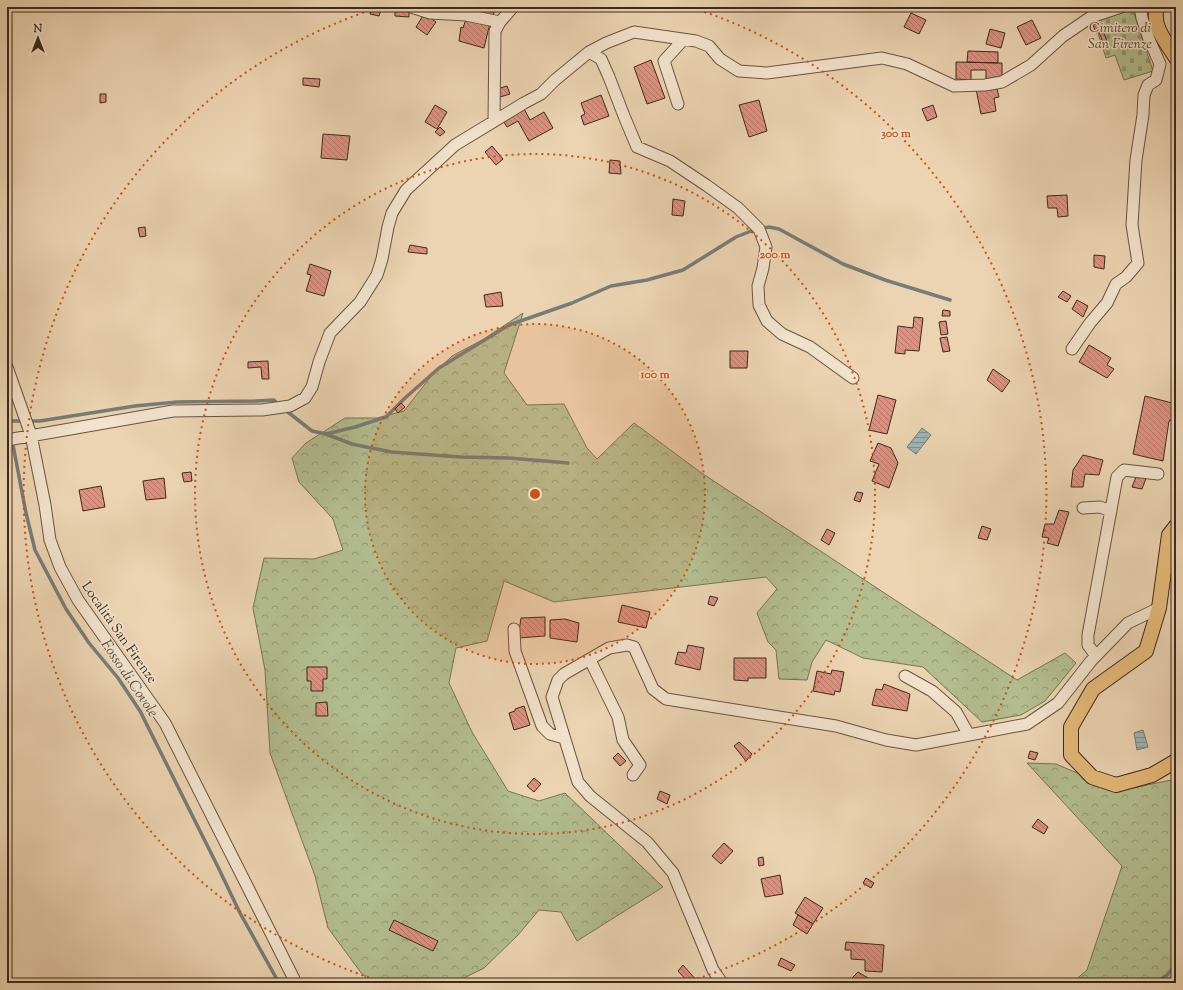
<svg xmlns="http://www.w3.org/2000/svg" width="1183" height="990" font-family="'Sorts Mill Goudy',serif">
<defs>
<pattern id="forest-crowns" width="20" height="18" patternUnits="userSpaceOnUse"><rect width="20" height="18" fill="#b3be90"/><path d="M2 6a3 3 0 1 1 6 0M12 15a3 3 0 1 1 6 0" fill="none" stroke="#939a75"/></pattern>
<pattern id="cemetery-stones" width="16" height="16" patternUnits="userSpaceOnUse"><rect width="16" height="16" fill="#b3be90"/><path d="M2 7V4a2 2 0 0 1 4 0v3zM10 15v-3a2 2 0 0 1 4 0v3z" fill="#939a75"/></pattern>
<pattern id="water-rules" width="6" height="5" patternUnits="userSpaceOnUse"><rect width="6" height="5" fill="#9db5b7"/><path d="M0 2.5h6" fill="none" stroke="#819394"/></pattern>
<pattern id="building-back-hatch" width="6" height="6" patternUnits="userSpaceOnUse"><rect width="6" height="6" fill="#dd9283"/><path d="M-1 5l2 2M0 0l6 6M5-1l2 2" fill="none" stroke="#b4776b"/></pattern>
</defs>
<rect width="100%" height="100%" fill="#ecd4b2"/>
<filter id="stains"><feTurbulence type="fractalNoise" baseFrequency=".005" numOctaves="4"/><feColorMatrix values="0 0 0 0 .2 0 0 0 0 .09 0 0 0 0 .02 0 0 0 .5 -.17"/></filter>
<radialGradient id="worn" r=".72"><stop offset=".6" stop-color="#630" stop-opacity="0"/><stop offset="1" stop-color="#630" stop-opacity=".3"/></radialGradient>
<!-- forest -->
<path fill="url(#forest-crowns)" stroke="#777456" d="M523 313 504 373 527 405 564 404 587 448 597 459 634 423 700 472 1017 680 1065 653 1076 663 1045 701 1021 715 982 722 923 667 863 658 826 640 812 662 807 680 779 679 776 650 768 642 757 613 777 589 766 577 554 602 504 581 487 641 456 648 449 683 472 732 508 791 539 801 565 793 663 887 577 941 561 912 539 910 518 935 484 968 454 983H372L362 974 328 928 315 876 270 753 265 670 253 608 264 558 314 559 343 550 333 519 299 482 292 458 306 443 345 418H377L404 411 432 375 452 356 484 339Z
M1027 763 1056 764 1119 791 1176 779V983H1072L1087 970 1122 866Z"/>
<!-- cemetery -->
<path fill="url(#cemetery-stones)" stroke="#777456" d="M1132 7 1153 71 1124 80 1115 55 1106 58 1095 24 1102 22 1100 17Z"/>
<!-- water -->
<path fill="url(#water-rules)" stroke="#767d79" d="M922 428 931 435 916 454 907 447Z
M1143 730 1148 747 1137 750 1134 733Z"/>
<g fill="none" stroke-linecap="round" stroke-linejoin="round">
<!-- stream -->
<path stroke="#767d79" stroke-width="3.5" d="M284 409 312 431 326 434 352 444 391 452 461 457 509 458 568 463
M7 421H40L135 406 177 402 256 401 274 400 279 405
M7 422 13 445 26 513 35 550 66 609 89 643 118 678 140 711 218 867 240 913 279 983
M326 434 355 427 386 417 405 398 439 368 509 325 572 303 611 286 647 280 683 270 736 237 751 231 769 227 779 229 843 264 885 280 950 300
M1156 983 1167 975 1176 964"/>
</g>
<!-- building -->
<path fill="url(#building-back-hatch)" stroke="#3b291d" d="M372 7H382L379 16 370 14Z
M455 7H495L493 17 454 12Z
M395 8 409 10V17L395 16Z
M911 13 926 20 919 34 904 27Z
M424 14 436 22 427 35 416 27Z
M467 16 490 23 484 48 459 41 461 27 463 28Z
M1032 20 1041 38 1026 45 1017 27Z
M1100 22 1109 47 1105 48 1099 32 1096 33 1093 25Z
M990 29 1005 33 1001 48 986 44Z
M968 51 998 52V63L967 62Z
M651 60 665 98 647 104 634 67Z
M956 62 1002 63V76L986 79V70H971V80L956 79Z
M303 78 320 79 319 87 303 85Z
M996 85 999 97 994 98 996 111 981 114 976 89Z
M507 86 510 94 500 97 497 89Z
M100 94H106V102L100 103Z
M601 95 609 116 584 125 581 116 585 114 581 103Z
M759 100 767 131 749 137 739 105Z
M435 105 447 112 437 129 425 122Z
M933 105 937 117 927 121 922 109Z
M523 107 530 120 544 112 553 128 529 141 518 121 507 127 502 119Z
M440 127 445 132 440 136 435 132Z
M323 134 350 136 347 160 321 158Z
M492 146 503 159 496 165 485 152Z
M610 160 620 161 621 174 609 173Z
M1067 195 1068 216 1058 217 1057 208H1048L1047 196Z
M673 199 685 201 683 216 672 215Z
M145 227 146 236 140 237 138 228Z
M410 245 427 248V254L408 252Z
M1094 255 1105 256 1104 269 1094 267Z
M310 264 331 271 324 296 306 291 311 275 307 274Z
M1063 291 1071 296 1067 302 1058 297Z
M501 292 503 306 486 307 484 295Z
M1077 300 1088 306 1083 317 1072 309Z
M943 310 950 311V316H942Z
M914 317 923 318 919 351 905 350V354L895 353 898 326 913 328Z
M946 321 948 334 941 335 939 322Z
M947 337 950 351 943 352 940 338Z
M1089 345 1111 358 1107 365 1114 369 1107 378 1079 362Z
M730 351H748L747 368H730Z
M268 361 269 379H262L261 367 248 368V362Z
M993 369 1010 381 1002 392 987 380Z
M878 395 896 400 887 434 869 430Z
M1145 396 1176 404V417L1169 421 1163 461 1133 454Z
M401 403 405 407 398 413 395 409Z
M878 443 891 448 898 463 889 488 872 481 879 464 870 461Z
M1083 455 1103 460 1099 475 1085 474 1083 487H1071L1073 470Z
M191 472 192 481 184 482 182 473Z
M1138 472 1147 476 1142 489 1132 487Z
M164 478 166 498 146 500 143 481Z
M101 486 105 507 83 511 79 490Z
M857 492 863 493 860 502 854 500Z
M1059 510 1069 512 1058 546 1047 543 1049 538 1042 537 1045 524H1054Z
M982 526 991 529 987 540 978 538Z
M827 529 835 533 829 545 821 540Z
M710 596 718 598 714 606 708 604Z
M622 605 650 612 646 628 618 622Z
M545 617V636L518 638 521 618Z
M565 619 579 623 577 642 550 638V620Z
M688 645 704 648 700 670 675 664 678 652 686 653Z
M734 658H766V678H748V681L734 680Z
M307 667H327V679H323V691H311V681H307Z
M832 670 844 672 840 692 835 691 834 695 813 691 817 671 831 674Z
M884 684 910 694 907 711 872 705 876 689 882 690Z
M327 702 328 716H316V703Z
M524 706 530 725 514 730 509 713 515 711V709Z
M739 742 752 754 746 761 734 746Z
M1030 751 1038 753 1035 760 1028 758Z
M618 753 626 761 620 766 613 758Z
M534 778 541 784 534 792 527 786Z
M660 791 670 795 667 804 657 799Z
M1038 819 1048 827 1044 834 1032 827Z
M724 843 733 851 721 864 712 856Z
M763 857 764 865 759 866 758 858Z
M780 875 783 894 765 897 761 879Z
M866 878 874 883 871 888 863 883Z
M805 897 823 908 813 924 795 913Z
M798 915 813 924 807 934 793 925Z
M394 920 438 941 433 951 389 930Z
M846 942 884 945 882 972 865 971V960L851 959V950H845Z
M781 958 795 965 791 971 778 965Z
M683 965 697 981 695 983H689L678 971Z
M858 972 868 978 864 983H858L851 979Z"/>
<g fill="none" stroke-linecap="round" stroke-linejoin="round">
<!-- minor casing -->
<g stroke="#675442" stroke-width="13">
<path id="minor" d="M411 7 430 13 466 15 500 22
M589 52 601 59 609 77 624 116 637 147 670 161 706 185 738 208 759 229 766 247 763 268 758 286 759 305 767 321 782 334 810 347 853 378
M678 104 664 61 683 40
M494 121 495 31 500 22 513 7
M1072 349 1090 323 1107 303 1116 284 1126 277 1138 263 1132 225 1136 160 1143 115 1144 95 1148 85 1156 80 1160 64 1149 39 1142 18 1140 7
M7 367 31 435 45 505 50 540 60 567 78 600 165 723 296 983
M7 440 173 411 262 410 290 406 305 398 312 387 319 362 330 333 360 302 377 275 382 259 388 227 392 213 406 190 455 145 524 103 541 94 555 80 589 52 606 43 634 32 696 41 709 46 720 59 739 71 767 73 882 58 907 64 954 86 985 85 1002 82 1031 65 1063 36 1091 17 1121 7
M1083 508 1100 507 1111 511
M514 629 515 651 542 726 550 734 564 738
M1096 656 1088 645V635L1117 477 1124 470 1158 474
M590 660 618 717 623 740 640 765 633 775
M905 676 932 691 956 712 969 735
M722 983 713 970 707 955 673 873 647 842 590 796 578 782 552 697 558 680 564 674 609 648 627 645 634 647 653 689 666 699 836 726 886 740 916 745 969 735 1027 724 1058 703 1091 661 1128 623 1159 608"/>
</g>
<!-- major casing -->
<g stroke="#3b291d" stroke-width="16">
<path id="major" d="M1157 7C1151 26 1167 43 1176 58
M1176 526 1169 535 1159 608 1146 651 1093 689 1071 727V755L1092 777 1116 785 1152 775 1176 761"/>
</g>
<!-- minor -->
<use href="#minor" stroke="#f3e3cd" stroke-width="11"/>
<!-- major -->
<use href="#major" stroke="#e6ba79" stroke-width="14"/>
</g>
<!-- distance rings -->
<circle cx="535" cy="494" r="170" fill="#ce520f" fill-opacity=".12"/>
<g fill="none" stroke="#ce520f" stroke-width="2" stroke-dasharray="2 4">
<circle cx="535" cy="494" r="170"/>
<circle cx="535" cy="494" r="340"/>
<path d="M386 983A511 511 0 0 1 377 8M693 8A511 511 0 0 1 684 983"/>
</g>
<g text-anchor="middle" stroke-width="3" stroke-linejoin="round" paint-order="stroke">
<!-- park labels -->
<g font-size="14" font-style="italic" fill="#534734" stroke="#f3e3cd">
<text x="1120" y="32">Cimitero di<tspan x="1120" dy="16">San Firenze</tspan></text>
</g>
<!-- street labels -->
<g font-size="14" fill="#3b291d" stroke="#f3e3cd">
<text transform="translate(120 632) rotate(55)" y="5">Località San Firenze</text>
</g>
<!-- water labels -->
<g font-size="15" font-style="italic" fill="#544c44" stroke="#f3e3cd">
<text transform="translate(130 678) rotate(56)" y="5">Fosso di Covole</text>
</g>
</g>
<circle cx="535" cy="494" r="6" fill="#ce520f" stroke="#f3e3cd" stroke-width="2"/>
<g font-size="12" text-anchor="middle" font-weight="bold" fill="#ce520f" stroke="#f3e3cd" stroke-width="3" stroke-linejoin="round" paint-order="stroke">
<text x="896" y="137">300 m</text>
<text x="775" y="258">200 m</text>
<text x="655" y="378">100 m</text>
</g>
<!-- margin -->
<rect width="1183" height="990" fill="none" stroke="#ecd4b2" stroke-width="24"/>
<rect x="8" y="8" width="1167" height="974" fill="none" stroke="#3b291d" stroke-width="2"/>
<rect x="12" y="12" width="1159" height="966" fill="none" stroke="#3b291d"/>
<!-- north arrow -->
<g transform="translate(38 38)" stroke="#f3e3cd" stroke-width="3" paint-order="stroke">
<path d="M0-3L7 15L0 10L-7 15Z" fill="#3b291d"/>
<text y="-6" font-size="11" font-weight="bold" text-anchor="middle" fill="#3b291d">N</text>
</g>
<rect width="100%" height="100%" filter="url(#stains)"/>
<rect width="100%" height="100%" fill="url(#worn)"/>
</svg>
